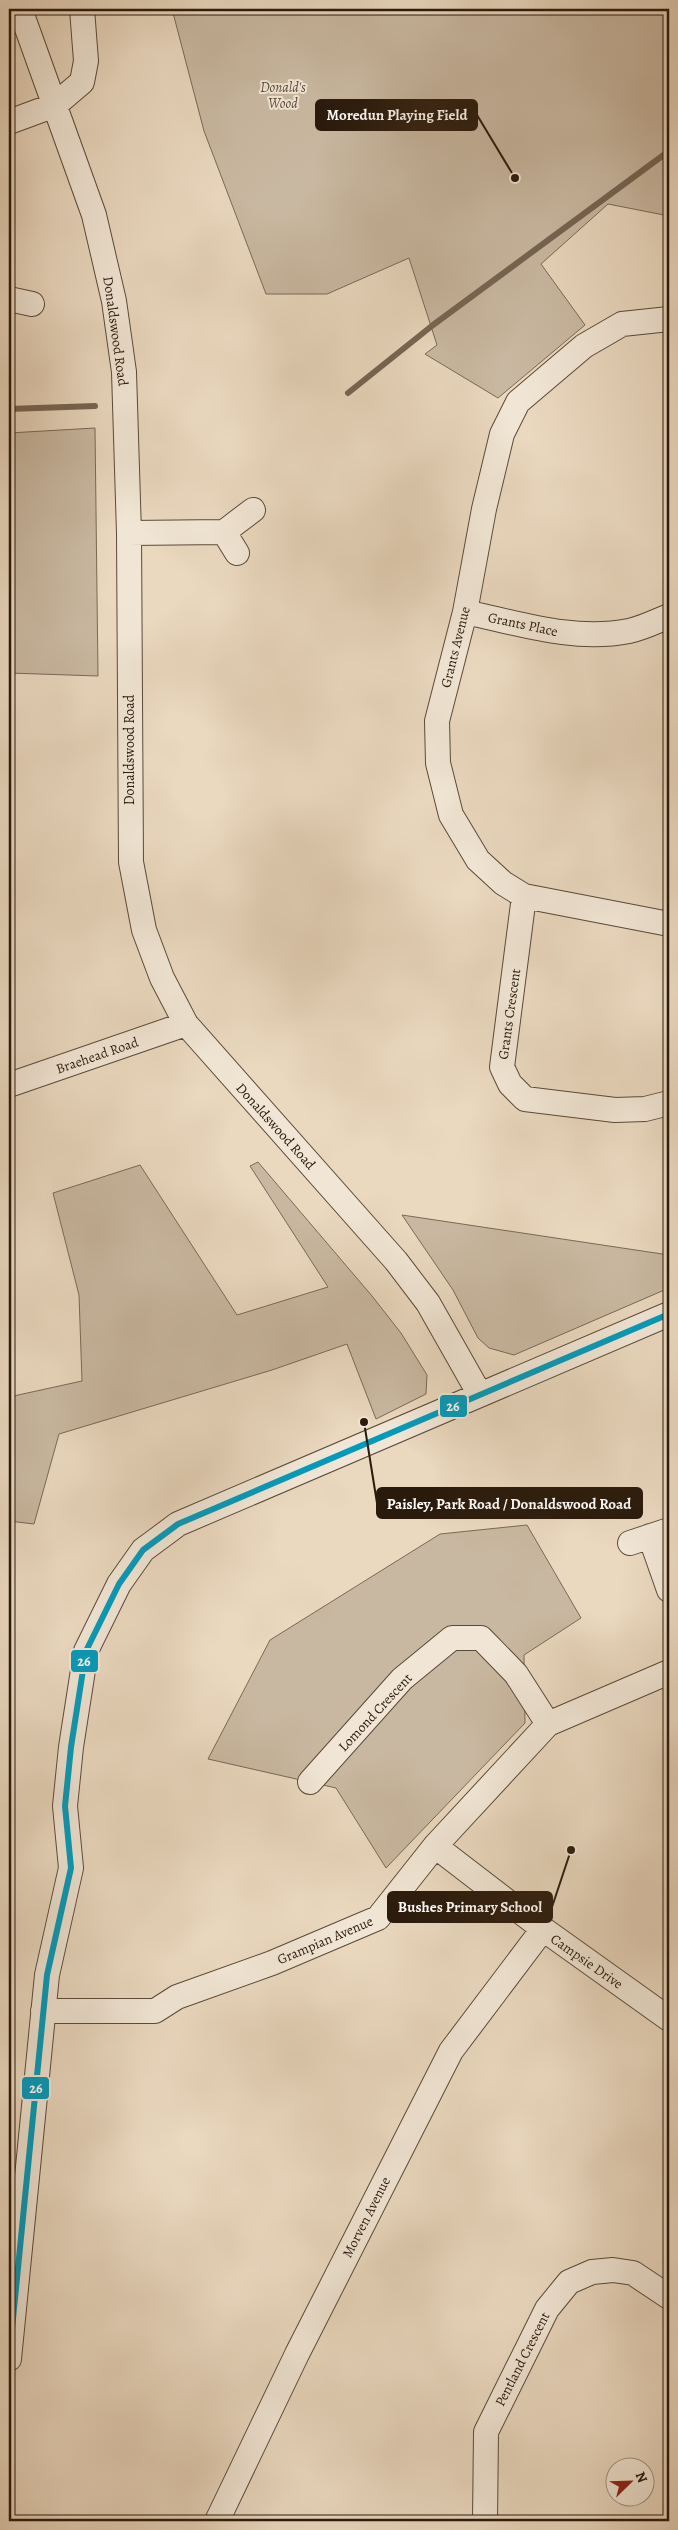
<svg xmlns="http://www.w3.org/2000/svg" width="678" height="2530" font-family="Alegreya,serif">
<rect width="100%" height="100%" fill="#ead8bf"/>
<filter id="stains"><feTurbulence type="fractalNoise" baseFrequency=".004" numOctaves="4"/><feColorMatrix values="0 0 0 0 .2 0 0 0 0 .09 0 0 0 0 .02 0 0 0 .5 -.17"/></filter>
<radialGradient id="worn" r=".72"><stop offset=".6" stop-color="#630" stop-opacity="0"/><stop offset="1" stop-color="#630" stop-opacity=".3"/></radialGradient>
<!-- green -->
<path fill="#c9b8a1" stroke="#7a6956" d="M172 9H669V216L608 204 541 264 585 325 498 398 425 354 437 345 409 258 327 294H266L204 131Z
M95 428 98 676 9 673V433Z
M258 1162 372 1296 401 1333 427 1375 426 1394 376 1419 347 1344 272 1370 59 1434 34 1524 9 1521V1397L82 1381 79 1295 53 1193 140 1165 237 1315 328 1287 250 1166Z
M402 1215 669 1255V1288L514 1355 489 1348 478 1338 453 1290Z
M527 1525 581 1618 524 1655 525 1723 386 1868 336 1788 208 1759 270 1640 440 1534Z"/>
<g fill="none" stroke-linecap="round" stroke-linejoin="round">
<!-- stream -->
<path stroke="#766553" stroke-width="6" d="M348 393 433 325 669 151
M9 409 95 406"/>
<!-- minor casing -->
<g stroke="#5a4a39" stroke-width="26">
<path id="minor" d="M20 9 94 215 114 301 124 372 129 533 131 862 144 930 162 978 186 1024 396 1261 428 1303 479 1393
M9 122 55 105 82 82 86 61 82 9
M9 299 32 304
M669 319 622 324 584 346 518 402 502 434 484 509 465 612 437 721 438 763 451 815 478 860 503 883 524 896 669 924
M224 532 237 553
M129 533 224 532 253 510
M465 612C518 623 574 642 629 631 643 628 657 621 669 616
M524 896 502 1067 510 1084 525 1099 615 1110 645 1109 669 1103
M9 1085 186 1024
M650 1536 669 1590
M630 1543 669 1530
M310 1782 402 1679 452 1638H481L516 1674 548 1724
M435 1846 543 1929 669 2019
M43 2011H155L177 1997 272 1963 378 1918 435 1846 548 1724 669 1672
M9 2359 47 1975 71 1868 65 1806 71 1747 86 1651 119 1584 143 1550 178 1524 669 1314
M217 2521 297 2354 451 2051 543 1929
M485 2521 486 2432 547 2309 569 2282 592 2272 613 2270 633 2273 669 2297"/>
</g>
<!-- minor -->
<use href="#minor" stroke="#f1e6d5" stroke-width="24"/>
<!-- bus-1 casing -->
<g stroke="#f1e6d5" stroke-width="10">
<path id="bus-1" d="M9 2359 47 1975 71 1868 65 1806 71 1747 86 1651 119 1584 143 1550 178 1524 669 1314"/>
</g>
<!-- bus-1 -->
<use href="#bus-1" stroke="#049bbb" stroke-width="6"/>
</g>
<g text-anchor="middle" stroke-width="4" stroke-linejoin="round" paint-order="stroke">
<!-- park labels -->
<g font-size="14" font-style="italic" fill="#5a4939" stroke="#f1e6d5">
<text x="283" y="92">Donald's<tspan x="283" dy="16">Wood</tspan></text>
</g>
<!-- street labels -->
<g font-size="14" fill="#2a1a0c" stroke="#f1e6d5">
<text transform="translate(116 331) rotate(82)" y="5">Donaldswood Road</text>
<text transform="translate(523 624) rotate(12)" y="5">Grants Place</text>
<text transform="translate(455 647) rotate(-76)" y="5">Grants Avenue</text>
<text transform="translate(129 750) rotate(-90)" y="5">Donaldswood Road</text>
<text transform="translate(509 1014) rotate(-82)" y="5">Grants Crescent</text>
<text transform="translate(97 1055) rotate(-19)" y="5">Braehead Road</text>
<text transform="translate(276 1126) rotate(48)" y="5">Donaldswood Road</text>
<text transform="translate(375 1712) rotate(-47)" y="5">Lomond Crescent</text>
<text transform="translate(325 1940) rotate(-23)" y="5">Grampian Avenue</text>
<text transform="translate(587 1961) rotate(35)" y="5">Campsie Drive</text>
<text transform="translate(366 2217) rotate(-63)" y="5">Morven Avenue</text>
<text transform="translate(522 2359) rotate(-63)" y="5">Pentland Crescent</text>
</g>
</g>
<!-- callouts -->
<path fill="none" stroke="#2a1a0c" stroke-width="2" d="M515 178L477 115M364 1422L377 1503M571 1850L552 1907"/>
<g fill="#2a1a0c" stroke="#f1e6d5" stroke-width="2">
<circle cx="515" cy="178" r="5"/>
<circle cx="364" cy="1422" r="5"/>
<circle cx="571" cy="1850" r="5"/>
</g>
<g fill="#2a1a0c" stroke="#2a1a0c" stroke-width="2">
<rect x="316" y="100" width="161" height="30" rx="5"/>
<rect x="377" y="1488" width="265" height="30" rx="5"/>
<rect x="388" y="1892" width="164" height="30" rx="5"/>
</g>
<g font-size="15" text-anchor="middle" font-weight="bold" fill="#fff">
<text x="397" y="120">Moredun Playing Field</text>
<text x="509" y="1509">Paisley, Park Road / Donaldswood Road</text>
<text x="470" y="1912">Bushes Primary School</text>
</g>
<g stroke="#f1e6d5" stroke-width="2">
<rect x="439" y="1394" width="29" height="24" rx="5" fill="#049bbb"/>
<rect x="70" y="1649" width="29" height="24" rx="5" fill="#049bbb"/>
<rect x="21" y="2076" width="29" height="24" rx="5" fill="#049bbb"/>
</g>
<g font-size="14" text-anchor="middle" font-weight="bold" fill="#fff">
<text x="453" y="1411">26</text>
<text x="84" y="1666">26</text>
<text x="36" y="2093">26</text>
</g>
<!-- margin -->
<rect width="678" height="2530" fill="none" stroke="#ead8bf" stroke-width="30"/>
<rect x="10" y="10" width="658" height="2510" fill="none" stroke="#2a1a0c" stroke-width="2.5"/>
<rect x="15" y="15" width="648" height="2500" fill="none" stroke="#2a1a0c"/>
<!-- north arrow -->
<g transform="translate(630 2482) rotate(67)"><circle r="24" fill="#f1e6d5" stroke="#a19485"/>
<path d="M0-4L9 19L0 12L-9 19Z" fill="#8f2418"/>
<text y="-8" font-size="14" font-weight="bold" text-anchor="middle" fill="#2a1a0c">N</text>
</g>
<rect width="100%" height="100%" filter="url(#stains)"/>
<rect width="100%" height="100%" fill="url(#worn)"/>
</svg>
